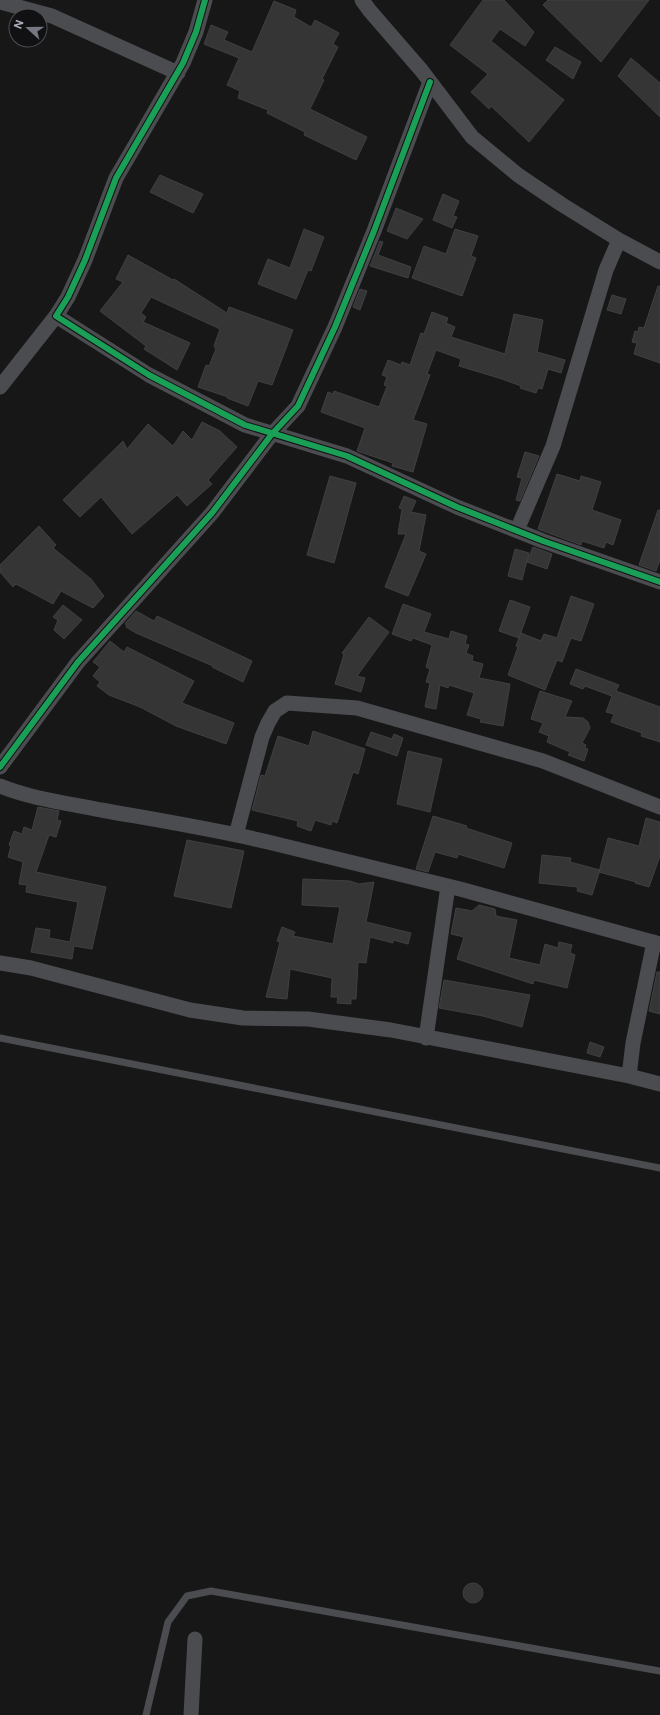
<svg xmlns="http://www.w3.org/2000/svg" width="660" height="1715" font-family="'Public Sans',sans-serif">
<rect width="100%" height="100%" fill="#171717"/>
<!-- building -->
<path fill="#353536" stroke="#3f4043" d="M483 0H504L534 32 525 46 500 29 491 41 564 100 529 142 491 106 489 109 471 92 488 74 450 45Z
M548 0H649L601 62 543 5Z
M274 1 296 10 294 17 311 27 315 20 339 33 333 44 338 47 322 79 324 80 310 109 367 137 356 160 304 135 305 132 267 113 268 110 238 98 240 91 227 85 239 58 204 44 211 25 228 32 224 40 252 52Z
M555 47 581 62 573 79 546 60Z
M631 58 660 83V117L618 76Z
M160 175 203 194 193 213 150 192Z
M443 194 459 201 453 216 457 217 452 228 433 220Z
M396 208 423 219 407 239 387 231Z
M304 229 324 237 311 271 308 270 296 299 258 284 268 259 290 268Z
M455 229 478 236 471 256 476 258 462 296 412 278 424 246 446 254Z
M380 241 383 242 378 255 411 267 408 278 370 266Z
M128 255 173 280 174 279 227 313 229 307 293 330 272 385 258 381 248 406 227 398 228 397 198 387 206 365 209 366 216 349 214 346 220 329 151 297 141 313 146 317 143 322 190 343 177 370 144 349 146 346 100 311 123 282 116 279Z
M658 286H660V363L634 354 637 343 632 342 635 331 638 332 639 327 644 328Z
M360 289 367 291 360 310 353 307Z
M612 295 626 299 621 314 607 310Z
M432 312 448 318 446 323 455 327 451 337 505 354 514 314 543 320 537 352 565 360 561 373 548 369 542 389 538 388 536 393 520 388 521 386 502 379 459 366 461 359 436 350 427 374 430 375 413 420 427 424 413 472 392 466 393 463 357 451 365 428 321 412 328 392 333 394 334 391 379 407 387 386 384 385 387 377 382 375 388 360 401 365 402 362 410 365 421 333 424 334Z
M202 422 220 431 237 447 208 480 212 484 187 506 177 495 132 534 101 497 80 517 63 500 123 441 127 449 148 424 173 446 183 431 192 440Z
M525 452 539 456 520 501 516 500 522 478 517 477Z
M557 474 580 481 581 476 601 482 592 510 621 520 613 545 606 542 604 548 582 541 581 545 538 529Z
M330 476 356 483 334 563 307 555Z
M404 496 416 501 411 512 426 515 419 551 426 554 408 596 385 587 406 534H398L402 509 399 508Z
M658 510H660V560L656 571 639 565Z
M39 526 56 545 53 548 91 579 104 596 93 608 61 591 53 604 16 584 13 587 0 572V565Z
M533 547 552 554 547 569 527 562Z
M515 549 529 553 522 580 508 576Z
M571 596 594 604 581 641 571 638 562 662 557 660 545 690 508 675 518 647 516 646 521 633 541 641 544 634 557 638Z
M510 600 530 607 519 638 499 631Z
M403 604 431 614 424 632 449 639 451 631 467 636 465 644 469 645 466 653 473 656 472 661 483 664 479 678 510 684 503 726 480 722 481 719 467 715 474 693 449 685 448 688 440 685 436 709 425 707 430 683 426 682 430 669 426 667 432 645 413 638 411 641 392 634Z
M63 605 82 620 64 639 54 630 58 620 53 617Z
M136 611 154 621 157 616 252 661 243 682 212 667 213 666 136 633 126 627 127 625 125 624 127 621Z
M369 617 389 632 357 676 365 678 361 692 335 684 344 654 342 653Z
M110 641 124 652 127 647 194 681 182 703 234 723 226 744 176 726 140 707 109 695 97 686 100 682 93 676 100 667 93 662Z
M576 669 619 685 616 691 660 707V742L641 736 642 733 611 722 614 714 606 712 612 696 585 686 583 689 570 684Z
M540 691 572 701 565 717 583 718 588 722 590 728 582 743 586 745 585 748 588 749 584 761 568 755 570 752 547 742 549 736 539 732 543 723 531 719Z
M313 731 365 749 358 774 353 772 337 823 332 821 331 825 315 820 311 831 297 826 298 821 252 810 261 775 265 776 278 736 309 746Z
M371 732 392 739 394 734 403 738 397 756 366 745Z
M408 751 442 759 430 812 397 804Z
M38 807 59 811 57 820 61 821 56 837 49 835 36 872 106 887 92 949 74 946 72 959 31 952 36 928 50 930 49 938 70 942 78 902 26 892 27 885 19 884 23 862 8 857 11 846 9 845 14 831 22 834 24 827 32 830Z
M433 816 467 826 466 828 512 843 504 868 458 854 457 858 435 852 428 872 416 869Z
M646 818 660 822V856L649 887 635 883 636 882 599 872 608 838 639 846Z
M187 840 244 851 231 908 174 896Z
M542 855 571 858 570 862 600 870 592 895 577 891 578 887 539 883Z
M303 879 350 881 359 884 374 882 366 922 411 933 408 944 393 940V943L370 937 366 963 358 962 356 999H351V1004L337 1003 338 997H331L332 978 290 969 287 999 266 997 280 942 277 941 282 927 295 932 293 936 333 944 340 907 302 905Z
M479 905 495 909 496 916 517 920 509 958 540 965 545 944 558 948 559 942 572 945 570 953 575 955 567 988 534 980 533 984 457 959 464 937 451 934 456 908 472 911Z
M657 972H660V1014L649 1011Z
M444 980 530 995 522 1027 483 1016 439 1008Z
M590 1042 604 1047 600 1057 587 1053Z
M463 1593a10 10 0 1 1 20 0a10 10 0 1 1-20 0Z"/>
<g fill="none" stroke-linecap="round" stroke-linejoin="round">
<!-- service -->
<path stroke="#4b4c50" stroke-width="7" d="M0 1038 660 1168
M146 1715 168 1622 187 1596 211 1591 660 1671"/>
<!-- minor -->
<path stroke="#4b4c50" stroke-width="15" d="M205 0 196 32 183 63 116 178 85 260 68 297 56 316 149 375 245 425 347 456 457 507 543 541 660 582
M362 0 370 11 422 71 472 137 518 175 561 204 619 240 660 262
M0 2 52 16 178 73
M0 387 56 316
M517 530 553 446 606 270 619 240
M0 767 78 662 212 513 272 434 298 406 335 327 374 231 430 82
M0 786C32 799 67 803 101 810 157 820 213 829 268 842L460 889 660 944
M236 835 262 737 268 723 275 711 287 703 357 708 543 761 660 807
M0 963 31 968 190 1010 243 1018 308 1019 391 1030 629 1076 660 1084
M426 1038 448 886
M629 1076 633 1043 654 942
M191 1715 195 1639"/>
<!-- cycleway casing -->
<g stroke="#111113" stroke-width="8">
<path id="cycleway" d="M205 0 196 32 183 63 116 178 85 260 68 297 56 316 149 375 245 425 347 456 457 507 543 541 660 582
M0 767 78 662 212 513 272 434 298 406 335 327 374 231 430 82"/>
</g>
<!-- cycleway -->
<use href="#cycleway" stroke="#1a9f57" stroke-width="6"/>
</g>
<!-- north arrow -->
<g transform="translate(28 28) rotate(291)"><circle r="19" fill="#111113" stroke="#4d4f55"/>
<path d="M0-3L7 15L0 10L-7 15Z" fill="#757880"/>
<text y="-6" font-size="11" font-weight="bold" text-anchor="middle" fill="#a8adb8">N</text>
</g>
</svg>
